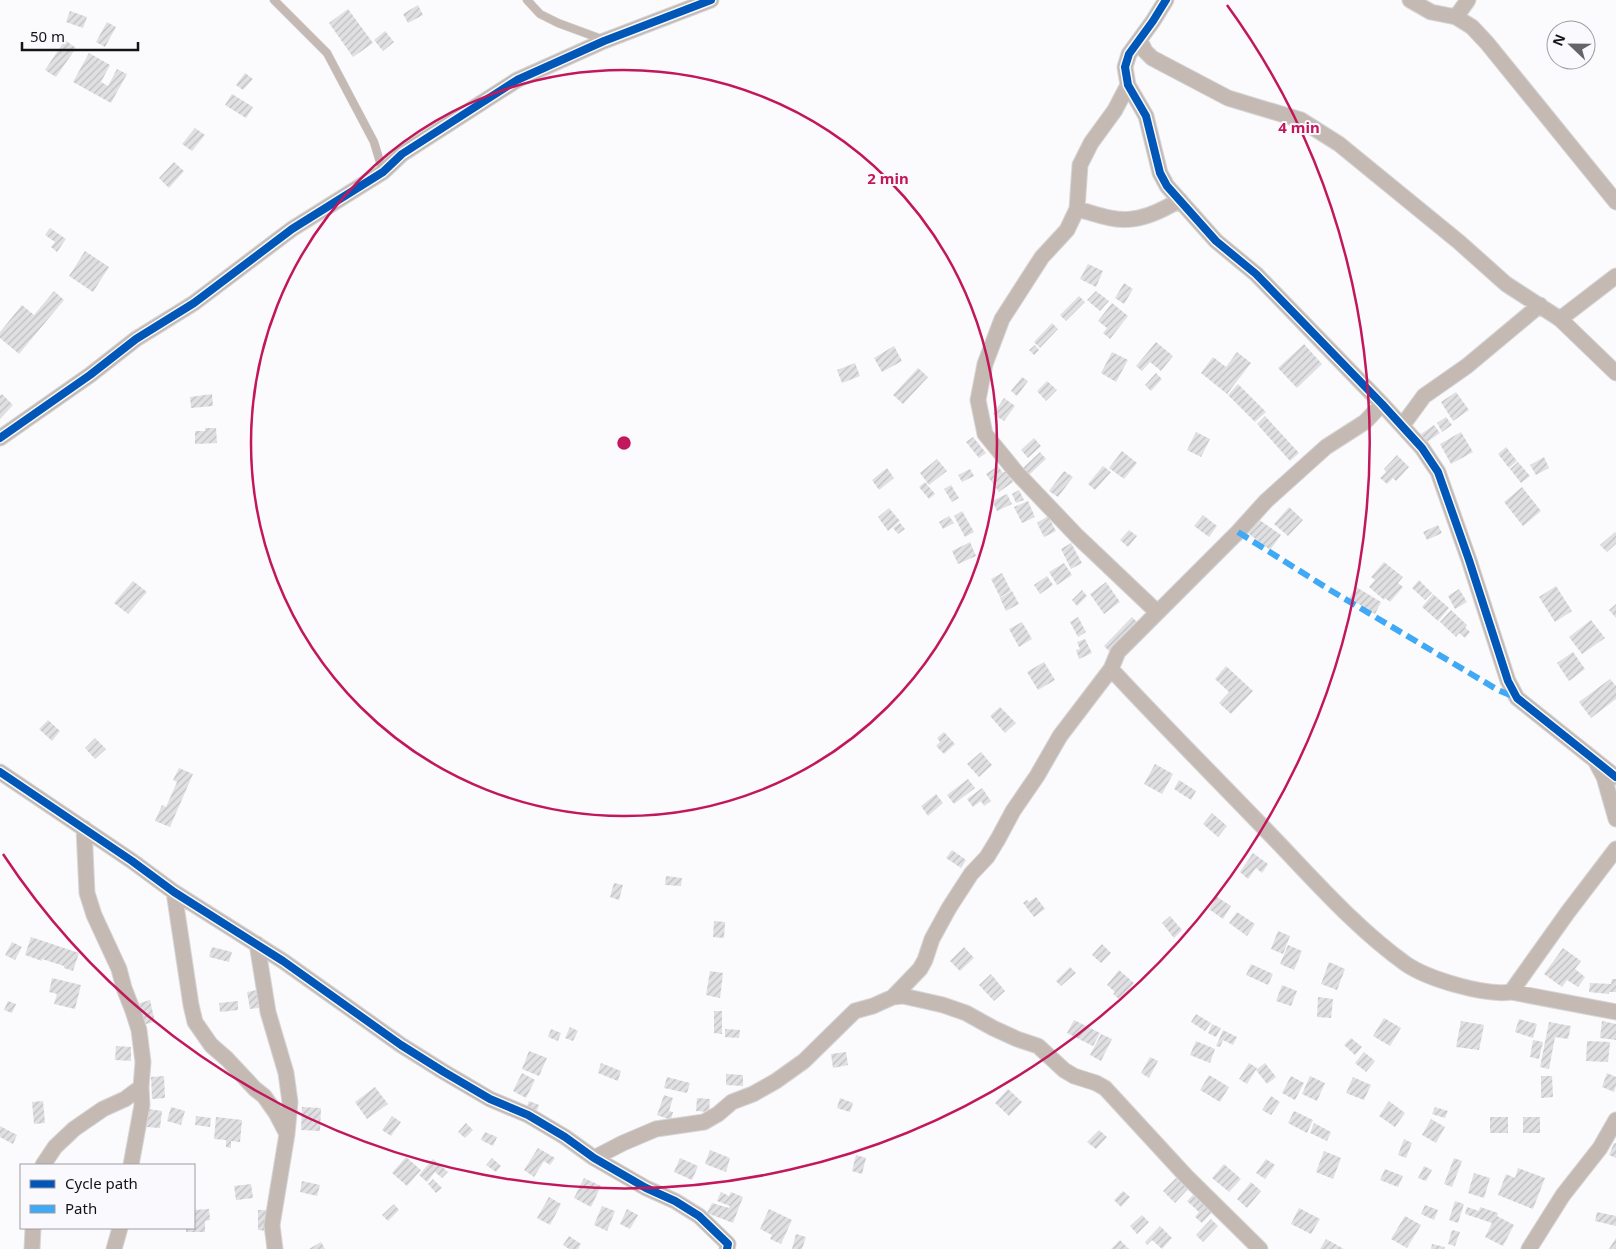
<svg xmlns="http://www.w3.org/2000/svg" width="1616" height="1249" font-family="'Noto Sans',sans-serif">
<defs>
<pattern id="building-hatch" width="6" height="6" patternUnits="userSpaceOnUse" patternTransform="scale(1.25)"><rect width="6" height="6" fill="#e0e0e3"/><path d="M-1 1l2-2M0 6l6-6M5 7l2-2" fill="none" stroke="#bfbfc2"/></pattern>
</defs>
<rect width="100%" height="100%" fill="#fbfbfd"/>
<!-- building -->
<path fill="url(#building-hatch)" d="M418 5 423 15 408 23 403 14Z
M348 9 373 43 353 57 329 23Z
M70 11 87 17 83 28 66 22Z
M107 22 116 27 105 47 96 42Z
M385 31 394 42 383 51 374 40Z
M65 40 76 48 56 77 45 70Z
M89 53 110 65 101 82 108 86 117 69 127 74 111 103 73 82Z
M245 73 253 79 243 90 236 85Z
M232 94 253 107 246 118 225 105Z
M195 128 205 135 192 151 182 144Z
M174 162 184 171 169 188 159 178Z
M50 228 66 239 57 252 51 247 55 242 45 235Z
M85 251 109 267 93 292 69 276Z
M1088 264 1103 271 1096 287 1080 279Z
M1124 283 1133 289 1124 304 1115 298Z
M54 291 64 300 19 354 0 338V332L22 305 34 315Z
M1096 291 1109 301 1100 311 1087 300Z
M1079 296 1085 302 1066 321 1060 315Z
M1112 303 1128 316 1110 339 1103 333 1107 328 1098 321Z
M1052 323 1058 329 1040 348 1034 342Z
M1156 342 1173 356 1161 371 1150 362 1142 371 1136 366Z
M1304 344 1322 364 1297 388 1278 368Z
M1035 345 1039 350 1034 355 1029 350Z
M894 346 902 361 882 372 874 358Z
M1112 352 1128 360 1116 382 1101 373Z
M1237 352 1251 363 1227 394 1201 373 1213 357 1226 367Z
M855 363 860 376 842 383 837 370Z
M918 368 928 377 903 404 893 395Z
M1156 373 1162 379 1151 391 1145 385Z
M1022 377 1028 381 1017 396 1011 391Z
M1047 381 1057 390 1046 401 1037 391Z
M1238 384 1266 412 1255 422 1228 395Z
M1456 392 1469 410 1453 421 1441 402Z
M2 394 13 405 0 419V396Z
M212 394 213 406 191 408 190 397Z
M1004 398 1015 406 1004 421 993 414Z
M1265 416 1299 453 1290 461 1257 424Z
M1446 417 1452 425 1442 432 1437 423Z
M1434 425 1440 433 1427 442 1421 434Z
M205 428H216L217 443 195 444V431H205Z
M1196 432 1210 439 1201 457 1187 450Z
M1461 432 1473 452 1451 464 1440 444Z
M973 437 986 453 979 458 966 442Z
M1034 438 1041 446 1028 458 1021 450Z
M1506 447 1517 461 1509 468 1498 454Z
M1122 451 1137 463 1124 479 1109 468Z
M1040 452 1046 459 1029 475 1023 468Z
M1397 455 1409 467 1396 481 1393 478 1387 484 1380 478 1386 472 1384 469Z
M1544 457 1549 468 1536 475 1530 465Z
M937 459 947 471 929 485 920 473Z
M1518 462 1530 476 1521 483 1510 469Z
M998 466 1003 473 1005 471 1013 482 999 492 986 474Z
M1103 466 1111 472 1095 490 1088 484Z
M887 468 894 478 879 490 872 480Z
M970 469 974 476 962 482 958 475Z
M1064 471 1073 477 1058 497 1049 491Z
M925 482 935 494 929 499 919 487Z
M951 485 959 498 952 502 944 489Z
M1522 487 1541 511 1523 526 1504 502Z
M1019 490 1024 500 1016 503 1012 494Z
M1007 494 1012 504 997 511 992 501Z
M1028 501 1035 517 1022 523 1014 507Z
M1289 507 1303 520 1288 536 1274 524Z
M889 508 900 521 888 531 878 517Z
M962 511 974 532 965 537 954 516Z
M1203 515 1217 526 1209 537 1194 526Z
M949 516 954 523 943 529 939 522Z
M1048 516 1056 531 1044 537 1037 523Z
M1258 519 1281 535 1270 550 1248 533Z
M900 523 905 529 898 534 893 528Z
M1438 525 1442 533 1427 540 1423 532Z
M1129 530 1137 536 1128 547 1120 540Z
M1615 532 1616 533V544L1607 552 1600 545Z
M970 542 976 556 958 564 952 551Z
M1071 543 1082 563 1071 569 1061 549Z
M1384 562 1403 577 1398 583 1403 587 1390 602 1385 598 1384 600 1369 587 1375 580 1371 577Z
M1064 563 1072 575 1057 585 1049 572Z
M1002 573 1011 591 1000 597 991 579Z
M1047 576 1053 585 1040 594 1034 585Z
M1419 580 1432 593 1425 600 1412 588Z
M133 581 147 592 128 614 114 603Z
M1106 582 1120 602 1104 614 1090 594Z
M1556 586 1572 611 1555 622 1539 597Z
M1356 587 1381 602 1375 614 1349 598Z
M1459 589 1467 602 1455 609 1448 596Z
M1082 590 1087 596 1077 606 1072 600Z
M1012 591 1019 604 1006 611 1000 598Z
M1433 594 1449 608 1438 621 1422 607Z
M1616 604V618L1609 610Z
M1451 610 1467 625 1465 627 1470 632 1465 638 1459 633 1456 637 1440 622Z
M1078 617 1086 632 1078 637 1070 622Z
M1132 617 1140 625 1112 654 1104 646Z
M1591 620 1605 638 1582 654 1569 637Z
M1022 622 1032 639 1019 647 1009 629Z
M1085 639 1092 653 1079 659 1076 650 1080 649 1077 642Z
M1573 652 1585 669 1569 681 1557 663Z
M1044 662 1055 680 1038 690 1027 672Z
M1226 666 1253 691 1231 714 1219 703 1229 692 1215 679Z
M1610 679 1616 686V699L1591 718 1579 702Z
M1000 707 1016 723 1005 733 990 716Z
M48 720 60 731 52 741 39 729Z
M944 732 955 744 944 754 936 746 940 742 937 738Z
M95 738 106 749 95 759 85 748Z
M981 752 992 765 979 777 967 764Z
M1155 764 1173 774 1162 794 1144 784Z
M179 768 193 774 170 827 155 821 162 805 166 807 177 782 173 780Z
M968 779 975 788 954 804 947 795Z
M1179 780 1196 791 1191 800 1174 789Z
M982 788 991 801 984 806 981 801 973 807 967 799Z
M936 794 943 803 928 816 921 806Z
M1212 813 1227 826 1218 837 1203 824Z
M952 850 966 860 961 868 946 858Z
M1253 853 1268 864 1262 873 1256 868 1248 879 1240 872Z
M666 876 682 878 681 886 665 885Z
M614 883 623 885 619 900 610 897Z
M1036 897 1045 909 1034 917 1023 903 1027 900 1029 902Z
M1217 897 1231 906 1223 919 1209 909Z
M1237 912 1255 924 1247 936 1229 923Z
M1170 916 1182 930 1174 938 1162 923Z
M714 921 725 922 724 938 713 937Z
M1278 931 1290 936 1283 954 1271 949Z
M31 937 79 953 73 971 64 968V966L42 959V961L25 955Z
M12 942 22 947 15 960 5 955Z
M1102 944 1111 953 1101 963 1092 955Z
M1288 945 1302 951 1294 970 1280 964Z
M212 947 232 952 229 962 209 957Z
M964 947 974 958 960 971 950 961Z
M1563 948 1581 961 1575 969 1585 977 1578 987 1567 980 1562 987 1544 974Z
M1329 962 1345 969 1337 990 1321 984Z
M1251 964 1273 974 1268 985 1246 975Z
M1070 967 1076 973 1061 986 1056 981Z
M1119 970 1134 983 1120 1000 1113 994 1115 992 1107 985Z
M710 971 723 973 720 998 706 995Z
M991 974 1005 991 994 1001 979 985Z
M52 978 81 985 75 1009 54 1004 57 994 49 992Z
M1612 979H1616V992H1609V994L1589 992 1590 983 1611 984Z
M1282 985 1297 991 1291 1006 1276 1001Z
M257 990 259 1008 250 1009 247 992Z
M1318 997 1333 999 1331 1018 1317 1017Z
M150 1000 155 1022 141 1025 137 1004Z
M8 1001 16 1004 12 1013 4 1010Z
M238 1001V1010L220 1012 219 1003Z
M714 1011H722V1034L714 1033Z
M1196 1014 1211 1023 1205 1031 1191 1022Z
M1384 1018 1401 1028 1390 1046 1373 1036Z
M1519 1019 1537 1024 1533 1038 1515 1032Z
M1074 1020 1100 1033 1093 1046 1067 1033Z
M1461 1021 1484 1025 1479 1050 1456 1047Z
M1602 1021 1616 1024V1040L1600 1038Z
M1549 1022 1571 1026 1568 1039 1555 1037 1549 1069 1540 1067Z
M1212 1024 1221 1028 1216 1037 1208 1033Z
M570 1027 578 1031 573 1041 565 1038Z
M551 1029 561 1033 558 1041 548 1037Z
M725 1029 740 1030 739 1038 725 1037Z
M1223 1030 1237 1037 1233 1045 1223 1040 1220 1047 1216 1046Z
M1101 1034 1112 1039 1101 1061 1090 1055Z
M1351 1038 1362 1047 1355 1055 1344 1045Z
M1533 1040 1543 1042 1539 1059 1530 1057Z
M1196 1041 1215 1049 1210 1063 1190 1055Z
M1587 1041 1610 1042 1608 1062 1586 1061Z
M116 1046 131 1047V1061L115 1060Z
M529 1051 547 1058 539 1076 522 1069Z
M846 1052 848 1065 833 1068 831 1054Z
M1364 1052 1375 1061 1366 1072 1355 1063Z
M1150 1057 1158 1061 1149 1078 1141 1073Z
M601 1063 621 1071 618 1081 598 1073Z
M1249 1063 1257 1068 1247 1084 1239 1079Z
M1265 1063 1276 1077 1267 1084 1256 1070Z
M522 1073 535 1080 526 1098 513 1091Z
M1607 1073 1616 1077V1086L1614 1092 1602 1087Z
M726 1074 743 1075V1086L726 1085Z
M1209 1075 1229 1087 1220 1102 1200 1090Z
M164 1076 165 1098 152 1099 151 1077Z
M1291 1076 1304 1083 1295 1100 1282 1093Z
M1310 1076 1325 1083 1317 1101 1302 1094Z
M1541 1076H1552L1553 1097 1541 1098Z
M667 1077 690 1083 687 1093 664 1088Z
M1353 1077 1371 1085 1364 1100 1346 1093Z
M375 1087 388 1104 367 1119 355 1102Z
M1008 1089 1022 1102 1009 1116 995 1103Z
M664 1095 673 1098 669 1111 673 1112 671 1120 657 1115Z
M1271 1096 1280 1102 1271 1115 1262 1110Z
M697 1098 710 1099 709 1112 696 1111Z
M840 1098 853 1103 850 1112 837 1108Z
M43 1101 45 1123 34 1124 32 1102Z
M529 1101 539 1105 536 1113 526 1109Z
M1389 1101 1405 1113 1395 1127 1379 1116Z
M171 1107 185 1111 181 1125 167 1121Z
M302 1107 321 1108 320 1131 301 1130Z
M1435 1107 1448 1111 1445 1118 1432 1114Z
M148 1109 162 1111 160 1128 146 1127Z
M1294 1111 1313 1120 1307 1133 1288 1123Z
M196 1116 211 1118 210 1127 195 1125Z
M392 1116 401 1122 391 1136 382 1130Z
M216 1117 242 1120 240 1142 231 1141V1148L226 1147V1140L214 1139Z
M1490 1117H1508V1133H1490Z
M1523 1117H1540V1133H1523Z
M1431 1119 1445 1127 1436 1143 1422 1135Z
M466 1123 473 1130 465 1138 458 1132Z
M1314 1123 1331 1132 1327 1141 1310 1133Z
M0 1126 17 1135 13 1144 0 1137Z
M1099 1130 1107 1137 1096 1149 1087 1142Z
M485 1132 497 1137 493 1146 481 1140Z
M1404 1139 1412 1143 1406 1158 1398 1155Z
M1614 1143H1616V1158L1609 1155Z
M538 1148 555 1158 550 1165 544 1161 534 1177 524 1170Z
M710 1150 730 1158 726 1172 705 1164Z
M1324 1151 1341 1158 1333 1179 1316 1172Z
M856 1155 866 1158 862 1174 852 1171Z
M406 1157 421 1170 407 1186 392 1173Z
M492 1158 501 1166 496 1172 486 1165Z
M680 1158 698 1166 692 1180 674 1172Z
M1454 1158 1462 1161 1452 1187 1444 1184Z
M433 1159 448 1172 442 1178 435 1172 427 1182 419 1175Z
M1266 1159 1275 1165 1265 1179 1256 1173Z
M1224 1164 1241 1179 1229 1192 1212 1178Z
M1424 1166 1432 1170 1426 1181 1418 1178Z
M1518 1168 1545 1178 1533 1209 1498 1195 1506 1174 1515 1178Z
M1385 1169 1403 1176 1398 1187 1380 1180Z
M1474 1173 1490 1178 1484 1198 1468 1193Z
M584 1178 601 1186 591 1207 574 1198Z
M1176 1178 1188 1189 1175 1203 1163 1191Z
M433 1179 442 1188 436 1193 428 1184Z
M302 1181 320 1185 317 1196 300 1192Z
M1251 1182 1261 1191 1247 1208 1237 1199Z
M251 1184 253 1198 236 1200 234 1186Z
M1123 1191 1130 1197 1121 1207 1114 1200Z
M721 1192 729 1196 731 1192 743 1197 733 1223 707 1213 712 1203 729 1208 730 1206 717 1201Z
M1193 1195 1212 1212 1202 1223 1195 1217 1199 1212 1187 1201Z
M549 1197 561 1204 550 1225 537 1218Z
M1455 1201 1464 1204 1458 1223 1449 1220Z
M394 1204 399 1210 388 1221 382 1215Z
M1425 1205 1438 1210 1434 1220 1421 1214Z
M602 1206 615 1211 607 1231 594 1225Z
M1467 1207 1479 1211 1480 1207 1498 1213 1497 1216 1514 1225 1503 1246 1485 1237 1492 1223 1465 1214Z
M1299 1208 1320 1219 1311 1234 1291 1224Z
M209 1209 210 1220 205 1221V1232H186V1228H194V1210Z
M627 1209 638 1215 630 1229 620 1224Z
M769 1209 792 1220 781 1244 770 1239 772 1235 760 1229Z
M258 1210H267V1231L258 1230Z
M1597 1212 1616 1216V1226L1595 1221Z
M1142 1215 1149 1222 1137 1234 1130 1226Z
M1405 1216 1421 1225 1407 1248 1391 1239Z
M1211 1219 1218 1226 1203 1242 1196 1235Z
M1160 1226 1172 1238 1162 1249 1152 1240 1147 1245 1145 1242Z
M1452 1230 1460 1232 1455 1246 1448 1244Z
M796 1234 806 1237 802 1249H792Z
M569 1236 581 1244 578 1249H569L563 1245Z
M1616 1238V1249H1609Z
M1326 1239 1344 1249H1320Z
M1120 1240 1129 1249H1111Z
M321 1242 325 1249H309Z
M1432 1244 1445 1247 1444 1249H1431Z"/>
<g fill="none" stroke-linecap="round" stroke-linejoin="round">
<!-- service casing -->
<g stroke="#d6d6d8" stroke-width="9">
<path id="service" d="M274 0 327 53 374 142 383 172
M527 0 540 14 558 23 604 40"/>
</g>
<!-- minor casing -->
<g stroke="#d6d6d8" stroke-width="17">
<path id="minor" d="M1166 0 1153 21 1129 54 1125 67 1128 85 1146 116 1160 173 1167 186 1216 241 1256 274 1382 404 1422 448 1438 472 1469 560 1508 681 1517 698 1616 777
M1410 0 1431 12 1456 17 1472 27 1487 43 1616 202
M1456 17 1468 0
M1140 40 1145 51 1152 58 1228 98 1301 120 1339 144 1459 242 1506 284 1560 319 1616 373
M1128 85 1115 110 1091 143 1080 165 1077 209 1067 230 1042 257 1002 319 985 364 978 400 985 434 1016 472 1077 536 1157 612
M1077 209C1093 213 1115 222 1132 219 1149 217 1164 209 1180 200
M1560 319 1616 276
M1402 426 1424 396 1467 366 1540 305
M0 438 90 375 136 339 194 303 292 229 383 172 402 154 517 80 604 41 711 0
M1111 669C1161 723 1213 775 1264 828 1309 874 1353 926 1406 964 1428 979 1485 996 1511 992L1616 1012
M1597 764 1604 777 1616 819
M0 772 132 861 174 892 283 961 401 1045 444 1072 490 1099 528 1115 565 1137 594 1158 646 1188 675 1201 699 1216 728 1244 727 1249
M84 828 87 893 94 915 119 969 124 988 133 1011 139 1030 143 1062 141 1087 142 1105 131 1165
M174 892 191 1005 195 1022 211 1045 227 1059 255 1089 264 1096 276 1113 287 1134
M257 944 268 1012 286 1073 290 1102 287 1134 272 1225 275 1249
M1511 992 1568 912 1616 849
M893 997 920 969 925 960 932 939 949 908 971 874 987 857 998 839 1013 811 1037 776 1060 736 1111 669 1118 652 1238 532 1266 501 1326 447 1365 422 1382 404
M594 1158 623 1143 656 1129 704 1122 718 1114 732 1102 753 1094 776 1081 804 1061 855 1011 873 1006 893 997 903 996 921 1000 943 1005 966 1013 993 1028 1017 1039 1038 1046 1064 1070 1074 1076 1096 1083 1105 1088 1186 1176 1260 1249
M43 1165 55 1147 74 1129 103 1109 125 1099 141 1087
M32 1249 33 1228
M114 1249 120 1228
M1529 1249 1563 1195 1600 1148 1616 1120"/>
</g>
<!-- service -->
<use href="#service" stroke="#c4bab3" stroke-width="8"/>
<!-- minor -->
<use href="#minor" stroke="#c4bab3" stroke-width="15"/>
<!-- quiet -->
<path stroke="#3fa9f5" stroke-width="6" stroke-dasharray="12 6" stroke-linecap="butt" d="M1238 532 1330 590 1498 690 1517 698"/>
<!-- cycleway casing -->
<g stroke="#fafafe" stroke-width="11">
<path id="cycleway" d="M1166 0 1153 21 1129 54 1125 67 1128 85 1146 116 1160 173 1167 186 1216 241 1256 274 1382 404 1422 448 1438 472 1469 560 1508 681 1517 698 1616 777
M0 438 90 375 136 339 194 303 292 229 383 172 402 154 517 80 604 41 711 0
M0 772 132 861 174 892 283 961 401 1045 444 1072 490 1099 528 1115 565 1137 594 1158 646 1188 675 1201 699 1216 728 1244 727 1249"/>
</g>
<!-- cycleway -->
<use href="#cycleway" stroke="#0057b8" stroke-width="8"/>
</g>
<!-- distance rings -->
<g fill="none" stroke="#c2185b" stroke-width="2.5">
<circle cx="624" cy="443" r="373"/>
<path d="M1227 5A745 745 0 1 1 3 854"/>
</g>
<circle cx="624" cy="443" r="8" fill="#c2185b" stroke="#fafafe" stroke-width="2.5"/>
<g font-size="15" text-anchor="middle" font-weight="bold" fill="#c2185b" stroke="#fafafe" stroke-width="4" stroke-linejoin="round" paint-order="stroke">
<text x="1299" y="133">4 min</text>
<text x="888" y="184">2 min</text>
</g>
<!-- legend -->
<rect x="20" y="1164" width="175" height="65" fill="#fafafe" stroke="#9e9ea2"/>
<rect x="30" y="1180" width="25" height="8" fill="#0057b8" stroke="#9e9ea2"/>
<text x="65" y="1189" font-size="15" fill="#141417">Cycle path</text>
<rect x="30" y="1205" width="25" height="8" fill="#3fa9f5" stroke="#9e9ea2"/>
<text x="65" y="1214" font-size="15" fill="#141417">Path</text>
<!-- north arrow -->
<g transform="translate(1571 45) rotate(292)"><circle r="24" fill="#fafafe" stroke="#9e9ea2"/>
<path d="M0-4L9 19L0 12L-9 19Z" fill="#656568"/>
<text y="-8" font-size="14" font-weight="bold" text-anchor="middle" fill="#141417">N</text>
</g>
<!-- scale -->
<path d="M22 42v8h116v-8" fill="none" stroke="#141417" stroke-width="2.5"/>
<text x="30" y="42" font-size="15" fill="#141417" stroke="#fafafe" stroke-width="4" paint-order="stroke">50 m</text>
</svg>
